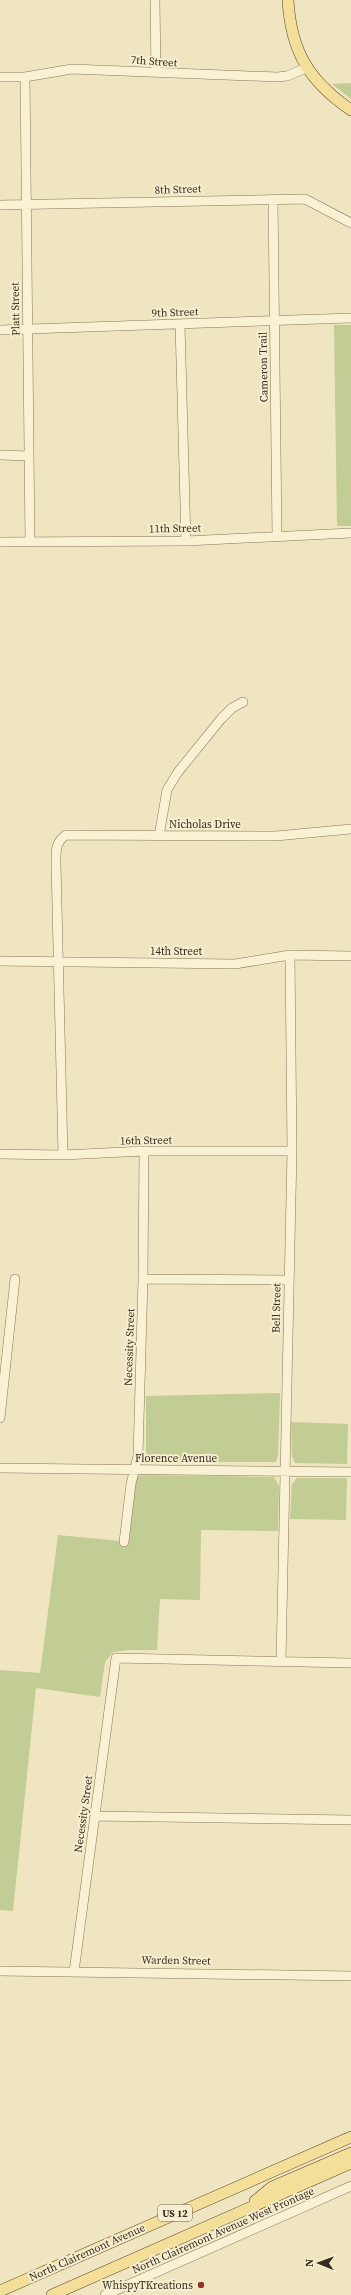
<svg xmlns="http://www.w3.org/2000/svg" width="351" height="2295" font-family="'Source Serif 4',serif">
<rect width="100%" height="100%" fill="#efe5c0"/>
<!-- green -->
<path fill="#c1cd94" d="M351 83V99L332 84Z
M334 325H351V526H337Z
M280 1393 278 1456 276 1462H153L148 1461 146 1458V1396Z
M291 1422 348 1424 347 1464 295 1463 292 1456Z
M145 1475 274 1477 279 1486 278 1531 201 1530 200 1600 160 1599 157 1650H129L113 1652 105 1662 100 1697 36 1688 13 1911 0 1910V1670L40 1673 58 1535 121 1541 136 1480 138 1476Z
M297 1478H347L346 1520 290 1519 292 1484Z"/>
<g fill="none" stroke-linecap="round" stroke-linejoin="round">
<!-- minor casing -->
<g stroke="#887658" stroke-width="10">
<path id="minor" d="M155 0 156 72
M0 77H25L72 69 277 77 287 76 306 68
M25 77 30 542
M273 199 277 535
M0 205 305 199 351 223
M180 324 186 541
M0 330 351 318
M0 455 29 456
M0 542 186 541 351 533
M159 836 167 790 178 772 221 719 232 708 243 702
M0 961 235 964 290 955 351 956
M0 1154 63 1155 144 1151H292
M63 1155 56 864C56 852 55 842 66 835L276 836 351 829
M143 1279 289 1280
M0 1418 15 1279
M0 1468 351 1472
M124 1542 131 1484 138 1456 143 1279 144 1151
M281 1661 292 1151 290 955
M95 1816 351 1820
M0 1971 351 1976
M74 1972 116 1658 351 1663
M105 2295 351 2186"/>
</g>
<!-- major casing -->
<g stroke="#56432c" stroke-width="12">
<path id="major" d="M288 0C291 52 309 81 351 110
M255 2201 272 2187 351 2153
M0 2291 351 2137
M52 2295 351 2163"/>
</g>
<!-- minor -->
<use href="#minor" stroke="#f9f1d4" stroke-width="9"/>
<!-- major -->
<use href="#major" stroke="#f3df97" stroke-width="11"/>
</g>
<!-- markers -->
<circle fill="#983027" stroke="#f6eed0" stroke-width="1.5" cx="201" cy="2285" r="4"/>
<g text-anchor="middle" stroke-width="4" stroke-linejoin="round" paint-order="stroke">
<!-- shield labels -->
<rect fill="#f6eed0" stroke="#706653" stroke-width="1" x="158" y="2205" width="34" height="16" rx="3"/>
<g font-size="10" font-weight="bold" fill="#372c1d">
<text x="175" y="2217">US 12</text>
</g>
<!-- street labels -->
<g font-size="11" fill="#372c1d" stroke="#f6eed0">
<text transform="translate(154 61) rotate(4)" y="4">7th Street</text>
<text transform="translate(178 189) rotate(-2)" y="4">8th Street</text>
<text transform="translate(15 309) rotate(-91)" y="4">Platt Street</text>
<text transform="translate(175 312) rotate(-2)" y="4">9th Street</text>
<text transform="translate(263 367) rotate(-91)" y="4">Cameron Trail</text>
<text transform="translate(175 528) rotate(-1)" y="4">11th Street</text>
<text x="205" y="828">Nicholas Drive</text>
<text x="176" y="955">14th Street</text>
<text transform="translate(146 1140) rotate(-1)" y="4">16th Street</text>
<text transform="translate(276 1308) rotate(-89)" y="4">Bell Street</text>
<text transform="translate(129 1347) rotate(-88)" y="4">Necessity Street</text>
<text x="176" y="1462">Florence Avenue</text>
<text transform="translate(83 1814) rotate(-82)" y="4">Necessity Street</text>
<text transform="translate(176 1960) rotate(1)" y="4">Warden Street</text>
<text transform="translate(223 2230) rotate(-24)" y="4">North Clairemont Avenue West Frontage</text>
<text transform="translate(87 2252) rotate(-24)" y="4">North Clairemont Avenue</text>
</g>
<!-- poi labels -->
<g font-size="11" fill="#372c1d" stroke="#f6eed0" text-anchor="end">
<text x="193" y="2289">WhispyTKreations</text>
</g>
</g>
<!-- north arrow -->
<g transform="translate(319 2263) rotate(271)" stroke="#f6eed0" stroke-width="3" paint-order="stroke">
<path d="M0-3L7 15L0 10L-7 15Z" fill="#372c1d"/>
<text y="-6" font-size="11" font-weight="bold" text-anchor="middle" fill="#372c1d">N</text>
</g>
</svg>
